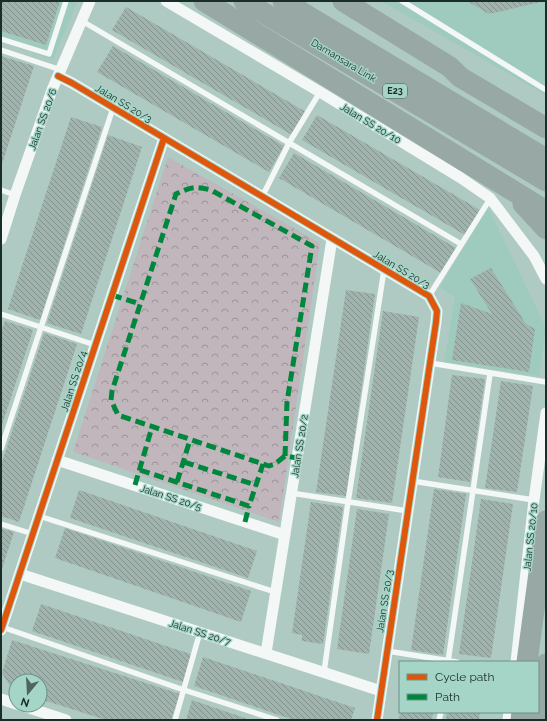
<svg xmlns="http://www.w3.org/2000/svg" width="547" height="721" font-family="Raleway,sans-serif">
<defs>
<pattern id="park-crowns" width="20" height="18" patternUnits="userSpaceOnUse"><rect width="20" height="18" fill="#c0b6bb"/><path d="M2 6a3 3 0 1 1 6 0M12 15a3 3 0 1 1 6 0" fill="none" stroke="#9b9498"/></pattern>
<pattern id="building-back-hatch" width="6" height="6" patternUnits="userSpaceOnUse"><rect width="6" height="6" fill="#a0b3ac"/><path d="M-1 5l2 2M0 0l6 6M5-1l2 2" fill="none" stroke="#82928c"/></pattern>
</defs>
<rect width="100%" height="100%" fill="#afcac2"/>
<!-- built -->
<path fill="#9ecbbe" d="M1 1H78L53 60 1 42Z
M381 1H546V95Z
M488 207 546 328 539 376 444 362 455 298 440 287Z"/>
<!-- park -->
<path fill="url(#park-crowns)" d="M168 157 320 243 279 522 73 452Z"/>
<!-- building -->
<path fill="url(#building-back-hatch)" d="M1 1H60L46 45 1 31Z
M467 1H541V2L489 14Z
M126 7 306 112 292 135 112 30Z
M113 46 284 146 269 172 97 72Z
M1 56 34 66 1 167Z
M317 115 480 210 465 235 302 140Z
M71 117 102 127 40 320 8 309Z
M108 135 142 147 81 334 47 323Z
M294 153 456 248 441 273 279 178Z
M491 268 526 324 535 329 529 372 452 360 461 303 492 314 470 279Z
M346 290 375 294 346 496 316 492Z
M383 311 419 317 392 503 356 498Z
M5 321 33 330 1 428V332Z
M44 333 77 344 19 522 1 516V465Z
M452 375 485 379 470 482 438 477Z
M501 381 533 386 517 492 485 488Z
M434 489 466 494 443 655 411 650Z
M79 490 257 551 248 578 70 518Z
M481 499 513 504 491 658 459 654Z
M311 502 343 507 323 644 302 641V635L292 633Z
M357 509 389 514 369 654 337 649Z
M1 528 14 532 1 572Z
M65 528 251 591 241 622 55 558Z
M41 604 193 655 183 682 32 631Z
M12 640 180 694 171 720H106L40 699V681H16V691L12 689 2 673Z
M203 657 355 708 351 720H294L194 686Z
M192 700 242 717 250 720H186Z
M400 712H433L432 720H399Z
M447 712H480L479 720H446Z"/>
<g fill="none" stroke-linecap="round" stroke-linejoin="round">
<!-- service -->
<path stroke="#f3f7f6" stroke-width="5.5" d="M402 1 546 90
M82 21 461 244
M1 39 49 54 66 1
M1 50 61 70
M1 190 15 195
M262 197 289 143 320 92
M429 296 490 199
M1 314 95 345
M430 363 546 382
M1 449 113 108
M412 481 534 500
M291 493 408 511
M39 516 275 592
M1 524 33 534
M2 627 184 690 277 720
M387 651 457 662
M448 662 490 374
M324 672 348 502 384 270
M175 720 200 632
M439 720 441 712"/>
<!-- minor -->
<path stroke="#f3f7f6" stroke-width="11" d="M166 1 320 92 461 178 490 198 534 256 546 279
M58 76 72 83 429 296 437 311 436 322 377 720
M1 239 15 195 52 90 90 1
M57 460 285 535
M20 574 381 691
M1 630 164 138
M266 653 332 239
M516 662 534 500 546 413
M1 699 16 704
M20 705 66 720
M508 720 509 712"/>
<!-- motorway -->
<path stroke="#98a9a5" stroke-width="21" d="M204 1 546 211
M244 1 546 181
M283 1 546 159
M343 1 450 67 460 77 546 128
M523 204 546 229
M527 662 546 521
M521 720 522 712
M538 720 546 664"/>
<!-- quiet -->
<path stroke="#00873e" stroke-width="5" stroke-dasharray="10 5" stroke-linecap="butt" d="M112 295 140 304
M285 456 287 402 312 246 211 190C194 186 191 187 176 194L112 391 111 400 118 415 269 466 275 464 285 456 297 458
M184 462 256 485
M140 470 249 506 263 464
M177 482 190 440
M135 485 152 427
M245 522 249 506"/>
<!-- cycleway casing -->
<g stroke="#a4d5c7" stroke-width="8">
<path id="cycleway" d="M58 76 72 83 429 296 437 311 436 322 377 720
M1 630 164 138"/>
</g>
<!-- cycleway -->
<use href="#cycleway" stroke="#de570d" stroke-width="6"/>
</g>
<g text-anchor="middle" stroke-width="3" stroke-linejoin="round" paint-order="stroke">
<!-- shield labels -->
<rect fill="#a4d5c7" stroke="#435f58" stroke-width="1" x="383" y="84" width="24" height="14" rx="3"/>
<g font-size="9" font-weight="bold" fill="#1a2d28">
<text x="395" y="94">E23</text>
</g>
<!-- street labels -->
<g font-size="10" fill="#1a2d28" stroke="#a4d5c7">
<text transform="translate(344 60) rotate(31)" y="4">Damansara Link</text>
<text transform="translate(124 103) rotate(31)" y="4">Jalan SS 20/3</text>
<text transform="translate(42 119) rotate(-70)" y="4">Jalan SS 20/6</text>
<text transform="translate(371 123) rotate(31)" y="4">Jalan SS 20/10</text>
<text transform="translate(402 269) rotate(31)" y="4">Jalan SS 20/3</text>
<text transform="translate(73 381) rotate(-72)" y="4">Jalan SS 20/4</text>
<text transform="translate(299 446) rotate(-81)" y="4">Jalan SS 20/2</text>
<text transform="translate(171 497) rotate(18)" y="4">Jalan SS 20/5</text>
<text transform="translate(530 537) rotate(-84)" y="4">Jalan SS 20/10</text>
<text transform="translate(384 601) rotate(-81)" y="4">Jalan SS 20/3</text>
<text transform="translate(200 632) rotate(18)" y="4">Jalan SS 20/7</text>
</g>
</g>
<!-- border -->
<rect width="547" height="721" fill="none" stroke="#1a2d28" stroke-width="4"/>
<!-- legend -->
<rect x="399" y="661" width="140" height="52" fill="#a4d5c7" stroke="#6d9287"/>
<rect x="407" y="674" width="20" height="6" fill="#de570d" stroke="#6d9287"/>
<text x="435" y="681" font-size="12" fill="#1a2d28">Cycle path</text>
<rect x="407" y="694" width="20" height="6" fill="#00873e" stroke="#6d9287"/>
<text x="435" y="701" font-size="12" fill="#1a2d28">Path</text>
<!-- north arrow -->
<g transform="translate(28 693) rotate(198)"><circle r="19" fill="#a4d5c7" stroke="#6d9287"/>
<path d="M0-3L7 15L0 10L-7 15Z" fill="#4e645e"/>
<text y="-6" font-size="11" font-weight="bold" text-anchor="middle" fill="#1a2d28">N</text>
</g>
</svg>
